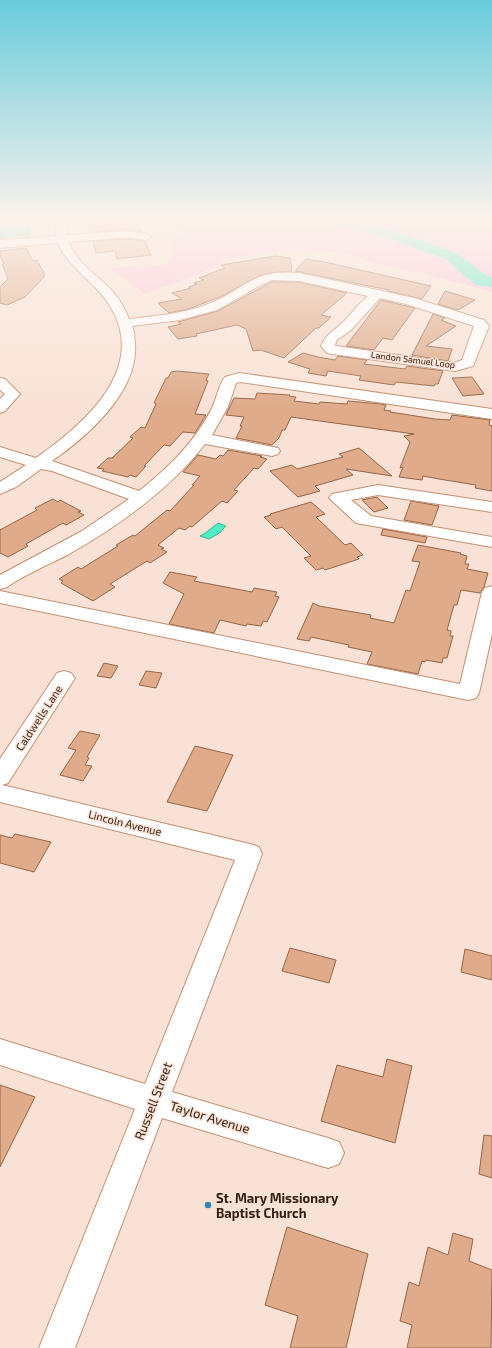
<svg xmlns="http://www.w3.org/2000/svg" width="492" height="1348" font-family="'Exo 2',sans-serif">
<rect width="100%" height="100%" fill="#f9e2d5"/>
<!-- green -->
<path fill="#fbc4d9" d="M152 218H492V292L422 273 376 264 343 253 293 249 226 259 208 270 145 294 109 268 167 264 174 256 168 242 189 237 178 229Z"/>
<!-- water -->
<path fill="#4eeec7" stroke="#46b091" d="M11 218H29L28 224 30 234 0 238V221Z
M218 523 226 526 222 530 221 532 209 539 200 536 204 534Z"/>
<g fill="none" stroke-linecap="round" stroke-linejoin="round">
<!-- river -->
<path fill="#4eeec7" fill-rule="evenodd" d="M320 218H351L408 235 457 253 487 276 492 277V287L476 285 445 259 396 241 348 227 322 221Z"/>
</g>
<!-- building -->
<path fill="#dfab8a" stroke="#956647" d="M115 218H136L141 232 128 230 90 232 87 221Z
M128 239 145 241 151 255 117 259 115 251 96 253 93 241Z
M26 248 33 261 37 260 44 273V277L25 297 7 305 0 303V287L8 279 2 264H4L0 255V251Z
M275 256 290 258 292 271 270 273 259 276 220 297 188 309 169 313 158 303 182 299 172 293 191 288 189 287 197 284 194 283 204 280 199 278 225 268 221 265Z
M306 259 320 261 431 286 422 299 388 291 389 290 295 271Z
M272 282H299L347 293 321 315 331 317 319 328H316L284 358 261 350 253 351 246 329 237 325 196 334 197 336 178 339 168 327 181 324 178 322 218 311Z
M445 291 475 300 458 310 438 304Z
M381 300 415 308 392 340 383 338 374 350 346 346Z
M433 314 445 318 441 320 456 326 426 346 452 349 448 361 412 355Z
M303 353 318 357 335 360 338 356 367 360 364 364 405 369 407 366 443 371 438 384H435L434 386 396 382 394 385 359 380 361 376 328 371 326 376 308 373 310 369 288 362Z
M177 371 209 374 206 380 208 381 195 414 206 415 195 433 183 432 170 446 164 445 144 466H146L136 477 130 475 128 477 102 471 104 469 97 468 108 458H112L133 438 130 437 141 427 145 428 156 404 154 403 166 378H168L171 372Z
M472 377 484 394 463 396 452 378Z
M257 393 290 395 289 396 296 397 294 401 319 404 320 402 347 404 348 401 381 404 386 405 384 410 391 411 390 412 435 419 450 420 452 415 490 420 489 425 492 426V491L475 488 476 485 439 479 423 476 422 480 399 477 403 467 400 468 410 442 404 436 414 434 291 417 285 430H282L279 438 272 445 236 438 242 426H240L244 417 226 415 234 398 255 399Z
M359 448 392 476 346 469 353 475 315 486 320 491 298 497 270 471 292 465 297 469 343 457 339 454Z
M228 450 262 456 260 457 267 459 258 469 254 468 234 490 238 491 227 503 222 501 192 527 190 526 185 530 179 528 158 545 164 548 161 549 167 552 150 563 147 561 110 584 115 587 93 601 61 583 63 581 59 579 78 567 81 569 118 546 116 545 133 535 135 536 167 510 170 511 194 485H192L200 476 183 472 198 455 216 459 220 455 223 456Z
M377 497 388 508 374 512 362 500Z
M53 499 58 502 60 500 81 511 78 512 84 515 66 525 63 523 26 544 28 546 8 557 0 553V530L37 510 35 508Z
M411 501 439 506 432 525 404 520Z
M311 502 325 514 316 517 345 545 351 543 363 555 357 557 359 559 325 570 323 568 316 570 304 558 311 556 282 527 276 529 264 517 271 515 270 514Z
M383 529 427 537 425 543 381 535Z
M418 545 461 553 460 554 467 556 465 564H469L467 569 488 573 484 587 480 593 461 590 457 605H454L447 630 451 631 450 636H453L447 658H443L442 663 426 660 425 662 422 661 418 674 367 664 372 652 348 647 349 645 311 637 309 641 297 639 313 603 319 606 371 615 370 618 394 623 406 590 410 591 420 562 412 561Z
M170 572 197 577 194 581 252 592 254 588 277 592 275 596 279 597 267 622 263 621 261 626 247 624 246 626 220 620 214 633 169 624 184 594 163 583Z
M104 663 118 666 111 678 97 676Z
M146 671 162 673 156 688 139 685Z
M80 731 100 735 87 757 89 758 85 765 92 766 83 781 60 775 76 750 68 748Z
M195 746 233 755 207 811 167 802Z
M15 834 51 842 34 872 0 863V835L12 838Z
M290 948 336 960 329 983 282 971Z
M465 949 492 956V980L461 972Z
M387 1059 412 1066 395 1143 321 1121 337 1065 383 1077Z
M0 1085 35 1097 0 1167Z
M484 1135 492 1136V1178L479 1174Z
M287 1227 368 1254 346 1348H290L298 1316 265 1305Z
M453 1233 473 1239 469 1261 492 1270 491 1348H407L412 1325 400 1321 409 1282 419 1286 428 1247 448 1255Z"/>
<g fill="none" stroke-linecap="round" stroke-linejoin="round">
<!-- minor casing -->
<g stroke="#c28f70" stroke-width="2">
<path id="minor" d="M55 218H67V235L128 231 149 235 151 237 149 239 145 240 128 237 69 242C76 263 99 276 113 292 120 300 125 309 129 319 155 316 183 314 208 304 247 289 251 269 299 273L414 298 484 320 489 326 473 366 455 371 332 354 327 353 321 346C325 335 334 331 342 323 351 315 358 304 368 296L299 281 272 280 261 285 217 310 180 320 132 326C135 332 134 338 135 345 138 392 88 436 52 461L139 491C168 468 195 442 212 408 217 398 218 386 225 377L239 373 492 409V419L240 382 236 383 228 407 212 435 278 448 280 451 278 454 272 456 205 444C169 490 120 525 69 554 48 565 26 574 7 587L0 589V575L82 531 129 499 52 471 41 469 16 487 0 494V482L26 465 0 457V447L36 458C83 425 149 369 110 306 96 282 69 269 58 243L0 248V240L56 236ZM380 298 406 304 474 326 462 360 454 363 336 346 335 345 337 340 350 331Z
M0 378 5 379 20 394 5 411 0 413V399L5 394 0 390Z
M378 485 492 502V512L378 495 351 500 371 516 492 537V547L356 523 329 498 332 494Z
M492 586V634L479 693 476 698 468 700 0 603V591L460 684 482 592 485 588Z
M64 671 71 673 75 678 8 783 2 785 250 844 259 847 262 854 172 1092 328 1138 339 1142 344 1153 339 1164 328 1168 162 1118 75 1348H39L135 1109 0 1065V1039L145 1084 235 860 0 802V759L57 673Z"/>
</g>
<!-- minor -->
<use href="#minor" fill="#fff" fill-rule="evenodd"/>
</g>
<!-- sky -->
<linearGradient id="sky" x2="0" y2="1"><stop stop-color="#6acbdb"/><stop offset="0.54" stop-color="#fcf2ec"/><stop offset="1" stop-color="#fcf2ec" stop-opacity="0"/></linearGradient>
<rect width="492" height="407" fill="url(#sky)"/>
<!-- markers -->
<circle fill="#2887b3" stroke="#f9e2d5" stroke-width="1.5" cx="208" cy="1205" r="4"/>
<g text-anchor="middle" stroke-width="3" stroke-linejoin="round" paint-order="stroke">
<!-- far-street labels -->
<g font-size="9" fill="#321e12" stroke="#f9e2d5">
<text transform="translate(413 360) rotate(7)" y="3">Landon Samuel Loop</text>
</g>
<!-- street labels -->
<g font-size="11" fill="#321e12" stroke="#f9e2d5">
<text transform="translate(39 718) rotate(-57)" y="4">Caldwells Lane</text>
<text transform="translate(125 823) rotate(14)" y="4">Lincoln Avenue</text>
</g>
<!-- near-street labels -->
<g font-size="13" fill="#321e12" stroke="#f9e2d5">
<text transform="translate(153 1101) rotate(-69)" y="5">Russell Street</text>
<text transform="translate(210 1117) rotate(17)" y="5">Taylor Avenue</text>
</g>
<!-- near-poi labels -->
<g font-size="13" font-weight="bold" fill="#321e12" stroke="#f9e2d5" text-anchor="start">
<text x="216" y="1203">St. Mary Missionary<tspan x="216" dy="15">Baptist Church</tspan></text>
</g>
</g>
</svg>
